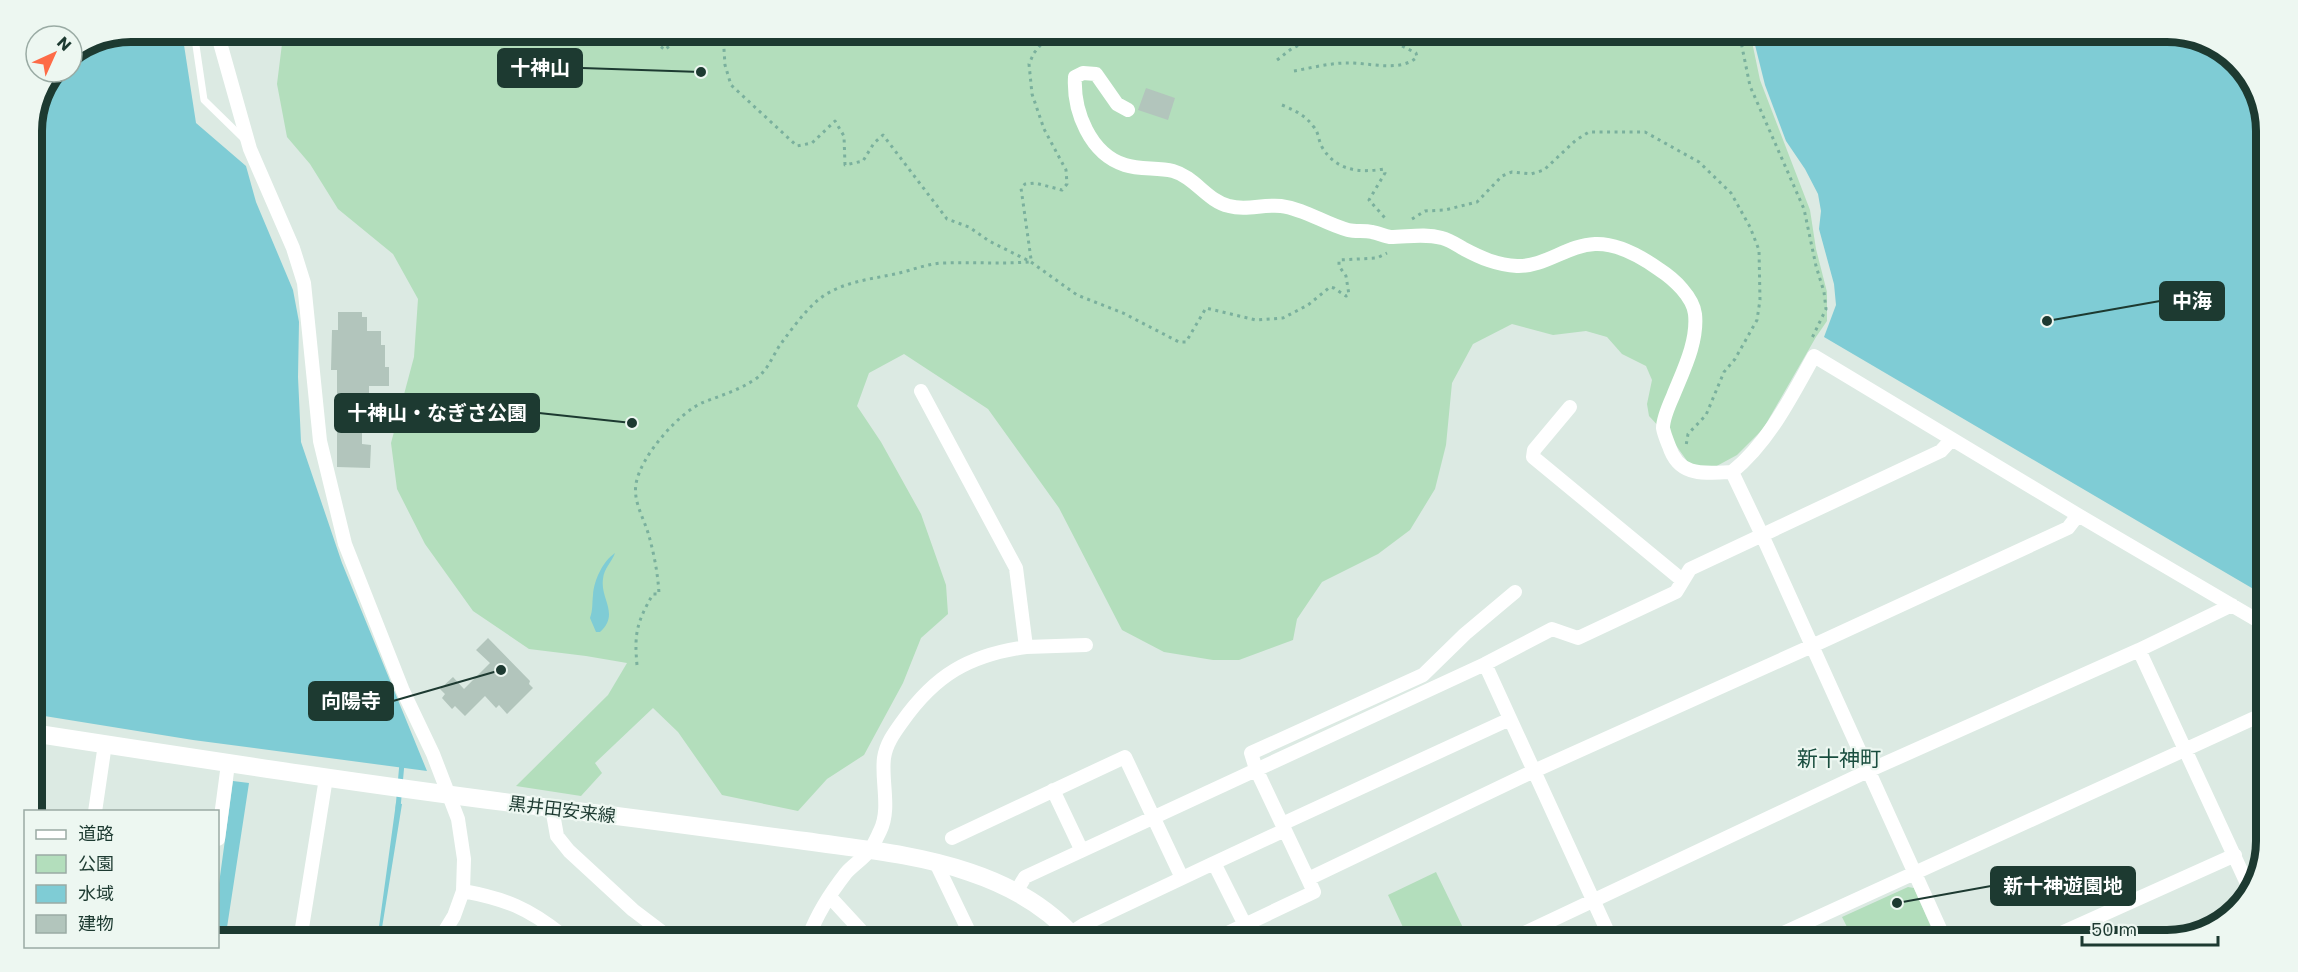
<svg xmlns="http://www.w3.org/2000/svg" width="2298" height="972" font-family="Poppins,'Noto Sans JP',sans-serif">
<rect width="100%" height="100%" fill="#dceae3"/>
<!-- green -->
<path fill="#b3debc" d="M281 32 1751 37 1760 80 1810 210 1816 249 1827 292V321L1816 337 1763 429 1737 455 1713 468 1690 465 1675 444 1649 416 1647 404 1652 380 1646 366 1622 354 1607 337 1586 331 1553 335 1512 324 1473 344 1452 383 1446 445 1435 489 1410 530 1378 554 1322 582 1297 619 1293 640 1239 660H1213L1164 652 1122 630 1059 508 988 409 904 354 869 373 857 406 881 442 921 514 946 585 948 614 921 638 903 683 864 755 827 779 798 811 722 795 678 732 653 708 595 763 602 773 581 796 516 786 608 695 627 663 586 656 529 649 473 611 425 544 397 489 391 443 414 357 418 299 393 254 338 209 310 164 287 137 277 84 282 44Z
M1436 872 1468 938H1408L1388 895Z
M1908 887 1914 888 1931 927 1902 940 1853 939 1842 917Z"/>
<!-- water -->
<path fill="#7fccd5" d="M131 32H182L196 123 246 166 256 202 293 290 299 322 298 377 301 442 342 563 427 771 193 740 32 714V125L56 72H72V56Z
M1753 37 2205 39 2246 71 2266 125 2262 594 1824 337 1836 305 1834 284 1819 229 1821 211 1818 194 1805 169 1786 141 1765 85Z
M615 553C612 562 604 568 603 579 600 599 620 614 600 632H596L590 618C593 610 592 603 593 595 594 580 603 561 615 553Z
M233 781 249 783 226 934H218V891Z
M396 803 402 804 381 934H378Z"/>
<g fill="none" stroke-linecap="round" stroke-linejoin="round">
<!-- stream -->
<path stroke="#7fccd5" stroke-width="5" d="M398 808 402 763"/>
</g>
<!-- building -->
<path fill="#b2c5bc" d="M1146 88 1175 98 1168 120 1138 110Z
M338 312H362V317H367V331H381V345H385V367H389V386H369V402H362V444L371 445 370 468 337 467V370H331L332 330H338Z
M488 638 530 681 529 684 533 688 507 714 499 705 496 708 485 696 465 716 455 706 452 709 442 698 445 694 440 689 453 677 464 689 490 663 476 650Z"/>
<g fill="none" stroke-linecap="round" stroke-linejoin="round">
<!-- path -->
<path stroke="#7ab09d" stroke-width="3" stroke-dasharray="3 4.5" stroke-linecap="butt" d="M657 33 658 44 665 50 683 33
M285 34 295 32
M723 34 725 65 731 85 797 146 812 143 835 121 844 136 845 165 863 161 874 143 883 135 947 219 969 227 989 241 1031 262 1077 295 1123 313 1179 342H1186L1206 308 1256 320 1283 318 1308 305 1330 287 1334 288 1346 296 1349 295 1346 276 1339 266V260L1377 258 1387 253
M1740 37 1750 86 1804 209 1816 266 1824 292 1826 309 1811 340
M1277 60C1284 55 1290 49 1297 46 1315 36 1342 41 1362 36
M1294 71C1311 68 1329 63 1347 63 1367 62 1400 73 1417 57L1416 53 1400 45 1388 36
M1282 105C1294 110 1305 115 1313 126 1319 132 1318 140 1322 147 1336 171 1359 173 1384 169L1385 173 1369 200 1385 218
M1412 219 1425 211 1445 210 1477 202 1502 176 1512 172 1531 174 1544 170 1576 140 1589 132H1645L1699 162 1731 193 1750 227 1759 250 1760 300 1757 320 1735 359 1724 372 1706 415 1688 434 1686 446
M637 665C634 633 637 622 653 594H659C658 574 654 554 649 536 644 518 633 502 636 484 640 457 679 412 704 402 722 395 740 390 757 378 769 368 772 357 780 345 791 330 804 312 818 300 839 283 865 280 890 275 908 272 924 264 943 263 972 262 1000 264 1029 262L1031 259 1021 188 1025 184 1035 183 1062 190 1067 184 1066 170 1044 129 1032 94 1029 64 1034 53 1043 42 1066 35"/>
<!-- service -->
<path stroke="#fff" stroke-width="7" d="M194 32 204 100 245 140"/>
<!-- minor -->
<path stroke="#fff" stroke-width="14" d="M217 32 250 149 293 248 304 283 320 441 345 544 403 691 433 754 458 819 464 859 463 891 454 916 443 934
M1128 110 1117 104 1096 74 1083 73 1075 77C1073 111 1090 154 1125 165 1140 170 1158 167 1173 171 1195 177 1207 201 1229 206 1246 211 1263 204 1281 206 1305 209 1325 224 1348 230 1356 232 1364 230 1372 232 1378 233 1384 236 1390 237 1408 237 1424 233 1442 238 1450 240 1457 245 1464 249 1481 258 1497 265 1517 266 1545 267 1567 245 1595 244 1618 243 1642 257 1660 270 1674 279 1693 297 1695 314 1698 342 1683 371 1673 396 1669 405 1663 418 1663 428 1664 434 1667 441 1669 446 1679 478 1705 473 1732 472L1762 535 1945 940
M1570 407 1534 450 1533 457 1682 580
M1732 472C1769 442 1791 397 1814 356L2078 515 2262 623
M1515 592 1465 634 1423 675 1251 753 1256 769 1308 879 1534 771 1812 646 2068 528 2078 515
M1026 647 1086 645
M2139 650 2250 890
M1485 664 1611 939
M1053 790 1081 849
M552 808 557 836 569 851 633 910 666 935
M95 812 105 744
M1282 824 1510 719
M952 838 1125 757 1182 878
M218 839 228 764
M936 863 971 936
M1214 863 1285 830
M463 891C506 899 528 908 562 935
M1016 892 1025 877 1485 664 1552 629 1578 638 1676 592 1690 569 1941 451 1952 439
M830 897 866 936
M1071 933 1085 924 1214 863 1245 925
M301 934 326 778
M809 936C817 914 832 891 846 873 853 865 863 859 869 851 874 845 877 837 880 831 891 809 881 781 884 758 886 744 894 733 902 722 935 675 969 655 1026 647L1016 568 921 391
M1219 937 1314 892 1308 879
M1514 938 1868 771 2139 650 2232 605
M1770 939 2261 715
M2046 940 2235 855"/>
<!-- secondary -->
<path stroke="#fff" stroke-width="18" d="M32 733C213 761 394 789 576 811 652 820 729 831 805 841 860 849 917 854 969 872 1008 885 1046 906 1074 937"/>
</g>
<g text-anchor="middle" stroke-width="4.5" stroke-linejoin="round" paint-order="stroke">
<!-- street labels -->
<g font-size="18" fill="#1d3a31" stroke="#edf7f1">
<text transform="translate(562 810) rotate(7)" y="6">黒井田安来線</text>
</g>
<!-- quarter labels -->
<g font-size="21" fill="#184d3e" stroke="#edf7f1">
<text x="1839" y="766">新十神町</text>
</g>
</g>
<!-- crop -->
<path d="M0 0H2298V972H0ZM131 42H2167A89 89 0 0 1 2256 131V841A89 89 0 0 1 2167 930H131A89 89 0 0 1 42 841V131A89 89 0 0 1 131 42Z" fill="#edf7f1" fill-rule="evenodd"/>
<path fill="none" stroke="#1d3a31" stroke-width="8" d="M131 42H2167A89 89 0 0 1 2256 131V841A89 89 0 0 1 2167 930H131A89 89 0 0 1 42 841V131A89 89 0 0 1 131 42Z"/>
<!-- callouts -->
<path fill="none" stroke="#1d3a31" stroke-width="2" d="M701 72L582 68M2047 321L2160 301M632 423L539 413M501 670L393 701M1897 903L1991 886"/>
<g fill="#1d3a31" stroke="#edf7f1" stroke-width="2">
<circle cx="701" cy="72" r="6"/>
<circle cx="2047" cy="321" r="6"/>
<circle cx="632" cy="423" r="6"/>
<circle cx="501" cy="670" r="6"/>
<circle cx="1897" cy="903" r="6"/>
</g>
<g fill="#1d3a31" stroke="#1d3a31" stroke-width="2">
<rect x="498" y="49" width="84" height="38" rx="6"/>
<rect x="2160" y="282" width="64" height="38" rx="6"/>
<rect x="335" y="394" width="204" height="38" rx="6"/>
<rect x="309" y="682" width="84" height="38" rx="6"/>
<rect x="1991" y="867" width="144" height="38" rx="6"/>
</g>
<g font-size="20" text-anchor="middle" font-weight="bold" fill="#fff">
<text x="540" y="75">十神山</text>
<text x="2192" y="308">中海</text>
<text x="437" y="420">十神山・なぎさ公園</text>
<text x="351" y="708">向陽寺</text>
<text x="2063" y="893">新十神遊園地</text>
</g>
<!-- legend -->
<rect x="24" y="810" width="195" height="138" fill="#edf7f1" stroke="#9aaba4" stroke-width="1.5"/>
<rect x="36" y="830" width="30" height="9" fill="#ffffff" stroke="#9aaba4" stroke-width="1.5"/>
<text x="78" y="840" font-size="18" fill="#1d3a31">道路</text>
<rect x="36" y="855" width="30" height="18" fill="#b3debc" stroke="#9aaba4" stroke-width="1.5"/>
<text x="78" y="870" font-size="18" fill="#1d3a31">公園</text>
<rect x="36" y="885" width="30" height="18" fill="#7fccd5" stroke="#9aaba4" stroke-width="1.5"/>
<text x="78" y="900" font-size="18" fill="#1d3a31">水域</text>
<rect x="36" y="915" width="30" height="18" fill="#b2c5bc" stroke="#9aaba4" stroke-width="1.5"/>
<text x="78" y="930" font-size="18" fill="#1d3a31">建物</text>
<!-- north arrow -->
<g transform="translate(54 54) rotate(45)"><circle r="28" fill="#edf7f1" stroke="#9aaba4" stroke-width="1.5"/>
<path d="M0-4.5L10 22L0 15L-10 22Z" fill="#fd6b47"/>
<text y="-9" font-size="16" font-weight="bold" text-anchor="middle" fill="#1d3a31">N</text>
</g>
<!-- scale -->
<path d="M2082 936v9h136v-9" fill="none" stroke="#1d3a31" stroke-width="3"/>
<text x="2091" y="936" font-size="18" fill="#1d3a31" stroke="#edf7f1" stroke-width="4.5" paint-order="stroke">50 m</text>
</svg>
